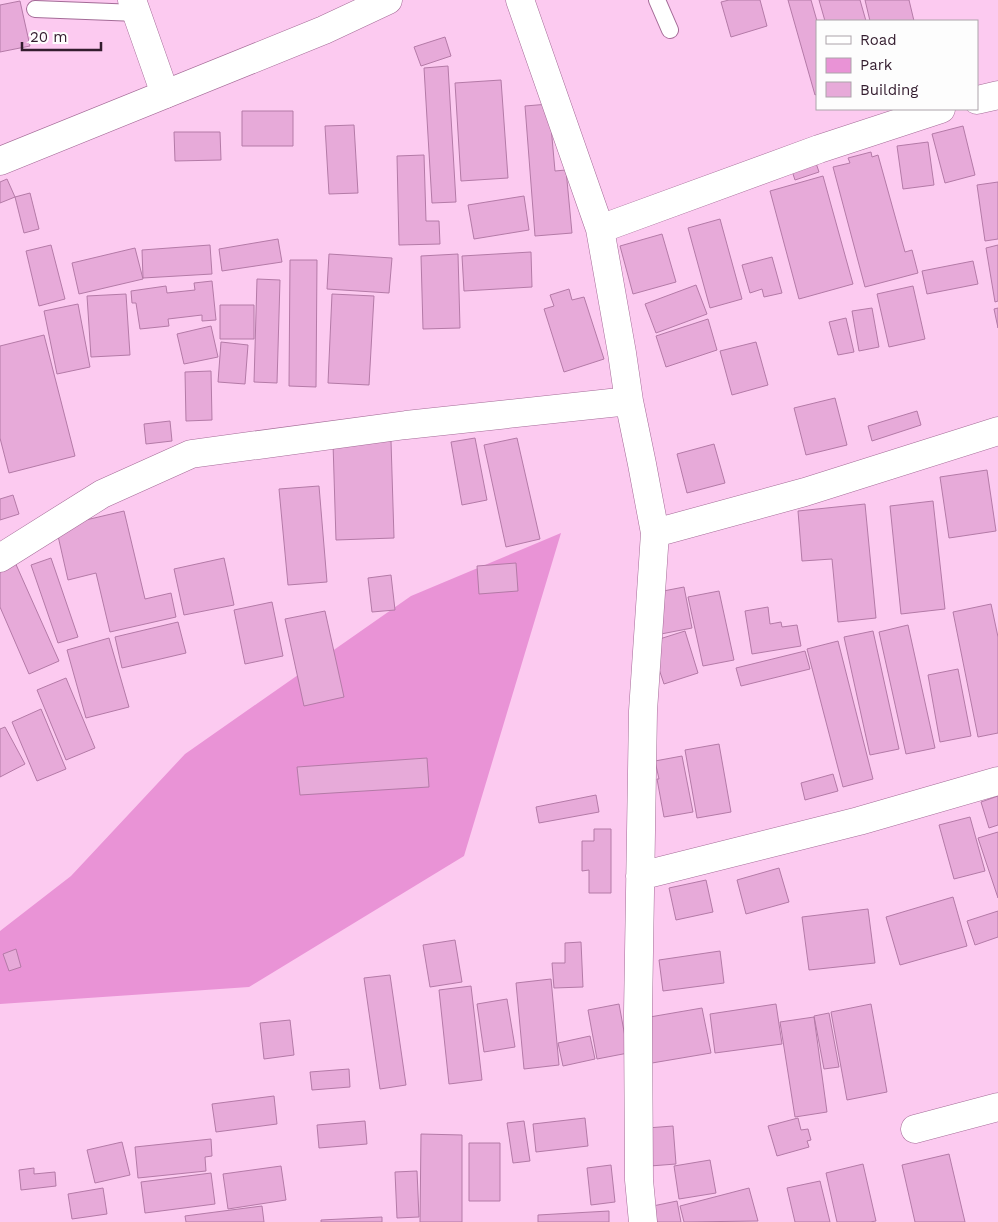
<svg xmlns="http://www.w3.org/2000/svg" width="998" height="1222" font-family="'Work Sans',sans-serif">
<rect width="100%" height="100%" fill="#fccaf0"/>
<!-- green -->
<path fill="#e993d6" d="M561 533 464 856 249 987 0 1004V931L71 876 185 754 411 596Z"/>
<!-- building -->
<path fill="#e7aad9" stroke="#b47aa7" d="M729 0H760L767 26 731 37 721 2Z
M788 0H811L817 21V94L815 95Z
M819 0H860L866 21H825Z
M865 0H909L914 21H870Z
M20 1 30 46 0 52V5Z
M445 37 451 56 421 66 414 47Z
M448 66 456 202 432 203 424 68Z
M501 80 508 178 461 181 455 83Z
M549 104 555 171 566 170 572 233 535 236 525 106Z
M242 111H293V146H242Z
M354 125 358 193 329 194 325 126Z
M963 126 975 175 945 183 932 134Z
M174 132H220L221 160 175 161Z
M928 142 934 185 903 189 897 146Z
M871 152 872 157 878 155 905 252 912 250 918 273 865 287 833 167 850 163 848 158Z
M424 155 426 221H439L440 244 399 245 397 156Z
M814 157 819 172 795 180 790 165Z
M823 176 853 284 799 299 770 191Z
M7 179 15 197 0 203V182Z
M998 182V239L985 241 977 185Z
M30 193 39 229 24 233 15 197Z
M524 196 529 230 474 239 468 205Z
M720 219 742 299 710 308 688 228Z
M662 234 676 282 633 294 620 246Z
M278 239 282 262 222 271 219 249Z
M51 245 65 299 39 306 26 251Z
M210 245 212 274 143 278 142 250Z
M998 245V301L995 302 986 248Z
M135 248 143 279 79 294 72 263Z
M531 252 532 287 464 291 462 256Z
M329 254 392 258 389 293 327 289Z
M458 254 460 328 423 329 421 256Z
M772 257 782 293 764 297 762 289 750 293 742 265Z
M290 260H317L316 387 289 386Z
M973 261 978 284 927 294 922 271Z
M257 279 280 280 277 383 254 382Z
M212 281 216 320 202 321V315L168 319 169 326 140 329 136 303H132L131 291 166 286 167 293 195 290 194 283Z
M696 285 707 314 656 333 645 304Z
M913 286 925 339 889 347 877 294Z
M569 289 572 300 584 297 604 359 564 372 544 309 554 306 550 295Z
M126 294 130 355 91 357 87 296Z
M332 294 374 296 369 385 328 383Z
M78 304 90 367 57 374 44 311Z
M220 305H254V339H220Z
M872 308 879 347 859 351 852 311Z
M998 308V328L994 309Z
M846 318 854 352 838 355 829 322Z
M708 319 717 350 666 367 656 336Z
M211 326 218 357 184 364 177 334Z
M44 335 75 456 9 473 0 438V346Z
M221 342 248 345 245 384 218 382Z
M756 342 768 385 732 395 720 351Z
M211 371 212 420 186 421 185 372Z
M835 398 847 445 806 455 794 408Z
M917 411 921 425 872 441 868 426Z
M170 421 172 441 146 444 144 424Z
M475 438 487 500 462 505 451 442Z
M517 438 540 539 506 547 484 445Z
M391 441 394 538 336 540 333 443Z
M714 444 725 483 687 493 677 454Z
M987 470 996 531 949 538 940 477Z
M319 486 327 582 288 585 279 489Z
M13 495 19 514 0 520V499Z
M933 501 945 609 901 614 890 506Z
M865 504 876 618 838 622 832 559 802 561 798 511Z
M124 511 145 599 171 593 176 617 110 632 96 573 68 580 56 527Z
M51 558 78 637 58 643 31 565Z
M224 558 234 605 184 615 174 569Z
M14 560 59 661 29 674 0 607V566Z
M516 563 518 591 479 594 477 566Z
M391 575 395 610 372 612 368 578Z
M684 587 692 628 661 634 653 593Z
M719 591 734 660 703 666 688 597Z
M272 602 283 656 245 664 234 610Z
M991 604 998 637V733L978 737 953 612Z
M768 607 770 624 781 622 782 627 797 625 801 646 752 654 745 611Z
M325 611 344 697 304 706 285 619Z
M178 622 186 653 122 668 115 637Z
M908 625 935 748 906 754 879 632Z
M685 631 698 673 664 684 650 642Z
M873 631 899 749 870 755 844 637Z
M109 638 129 707 86 718 67 650Z
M838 641 873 779 843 787 807 649Z
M805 651 810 669 741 686 736 668Z
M958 669 971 736 940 742 928 675Z
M66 678 95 748 66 760 37 690Z
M41 709 66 769 37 781 12 722Z
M5 727 25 764 0 777V729Z
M719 744 731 812 697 818 685 750Z
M682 756 693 812 664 817 657 779H659L655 761Z
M427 758 429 787 300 795 297 767Z
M833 774 838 791 805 800 801 783Z
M596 795 599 812 539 823 536 807Z
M998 796V825L989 828 981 802Z
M970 817 985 871 954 879 939 825Z
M594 829H611V893H589V870L582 871V841H594Z
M998 832V898L978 838Z
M779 868 789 902 746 914 737 880Z
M706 880 713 912 676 920 669 888Z
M953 897 967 946 900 965 886 917Z
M868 909 875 963 809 970 802 917Z
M998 911V937L975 945 967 921Z
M455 940 462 982 430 987 423 945Z
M581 942 583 987 554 988 552 963H565V943Z
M16 949 21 967 9 971 3 954Z
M720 951 724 983 663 991 659 960Z
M390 975 406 1085 380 1089 364 978Z
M551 979 559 1065 524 1069 516 983Z
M471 986 482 1080 449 1084 439 990Z
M507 999 515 1047 484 1052 477 1004Z
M619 1004 628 1053 597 1059 588 1010Z
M776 1004 782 1044 715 1053 710 1014Z
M871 1004 887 1092 847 1100 831 1012Z
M702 1008 711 1053 652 1063 644 1018Z
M829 1013 839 1067 824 1069 814 1016Z
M814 1017 827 1112 795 1117 780 1022Z
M290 1020 294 1055 264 1059 260 1023Z
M590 1036 595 1059 563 1066 558 1043Z
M349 1069 350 1087 312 1090 310 1072Z
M274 1096 277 1124 216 1132 212 1104Z
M585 1118 588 1146 536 1152 533 1124Z
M798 1118 801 1130 808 1129 811 1140 807 1141 809 1147 777 1156 768 1126Z
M365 1121 367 1144 319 1148 317 1125Z
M524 1121 530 1161 513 1163 507 1123Z
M673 1126 676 1164 650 1166 647 1128Z
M421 1134 462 1135V1222H420Z
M211 1139 212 1156 205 1157 206 1171 138 1178 135 1147Z
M122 1142 130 1175 95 1183 87 1150Z
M469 1143H500V1201H469Z
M949 1154 965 1222H915L902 1165Z
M710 1160 716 1193 679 1199 674 1166Z
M863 1164 876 1221 870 1222H837L826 1173Z
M611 1165 615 1202 591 1205 587 1168Z
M281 1166 286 1200 228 1209 223 1174Z
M34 1168V1174L55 1172 56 1186 21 1190 19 1170Z
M417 1171 419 1217 397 1218 395 1172Z
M211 1173 215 1204 145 1213 141 1182Z
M820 1181 830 1222H795L787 1188Z
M103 1188 107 1214 72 1219 68 1194Z
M749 1188 758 1221 684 1222 680 1206Z
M677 1201 681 1222H651L648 1207Z
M262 1206 264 1222H186L185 1216Z
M609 1211V1222H538V1215Z
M382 1217V1222H321V1220Z"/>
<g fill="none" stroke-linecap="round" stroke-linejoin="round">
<!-- lane casing -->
<g stroke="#a46b97" stroke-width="18">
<path id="lane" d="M657 0 670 30
M35 9 137 13"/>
</g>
<!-- street casing -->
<g stroke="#a46b97" stroke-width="29">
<path id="street" d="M132 0 165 94
M977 100 998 95
M600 229 819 149 941 109
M629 401 642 464 655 533 643 711 638 1013 639 1180 643 1222
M655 533 805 492 998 431
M0 558 102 494 191 454 406 425 629 401 622 353 600 229 520 0
M640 876 859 821 998 781
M915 1129 998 1107"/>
</g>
<!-- secondary casing -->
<g stroke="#a46b97" stroke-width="29">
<path id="secondary" d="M0 161 324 30 388 0"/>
</g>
<!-- lane -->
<use href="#lane" stroke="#fff" stroke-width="16"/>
<!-- street -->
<use href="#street" stroke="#fff" stroke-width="28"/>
<!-- secondary -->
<use href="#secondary" stroke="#fff" stroke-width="28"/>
</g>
<!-- legend -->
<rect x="816" y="20" width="162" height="90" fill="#fdfdfd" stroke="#aca3aa"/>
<rect x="826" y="36" width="25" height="8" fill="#ffffff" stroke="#aca3aa"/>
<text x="860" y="45" font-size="15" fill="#331c2e">Road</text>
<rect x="826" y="58" width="25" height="15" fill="#e993d6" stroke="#aca3aa"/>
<text x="860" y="70" font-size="15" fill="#331c2e">Park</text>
<rect x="826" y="82" width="25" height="15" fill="#e7aad9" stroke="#aca3aa"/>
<text x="860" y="95" font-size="15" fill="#331c2e">Building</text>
<!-- scale -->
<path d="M22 42v8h79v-8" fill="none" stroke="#331c2e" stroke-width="2.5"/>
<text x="30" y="42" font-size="15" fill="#331c2e" stroke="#fdfdfd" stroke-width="4" paint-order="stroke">20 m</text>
</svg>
